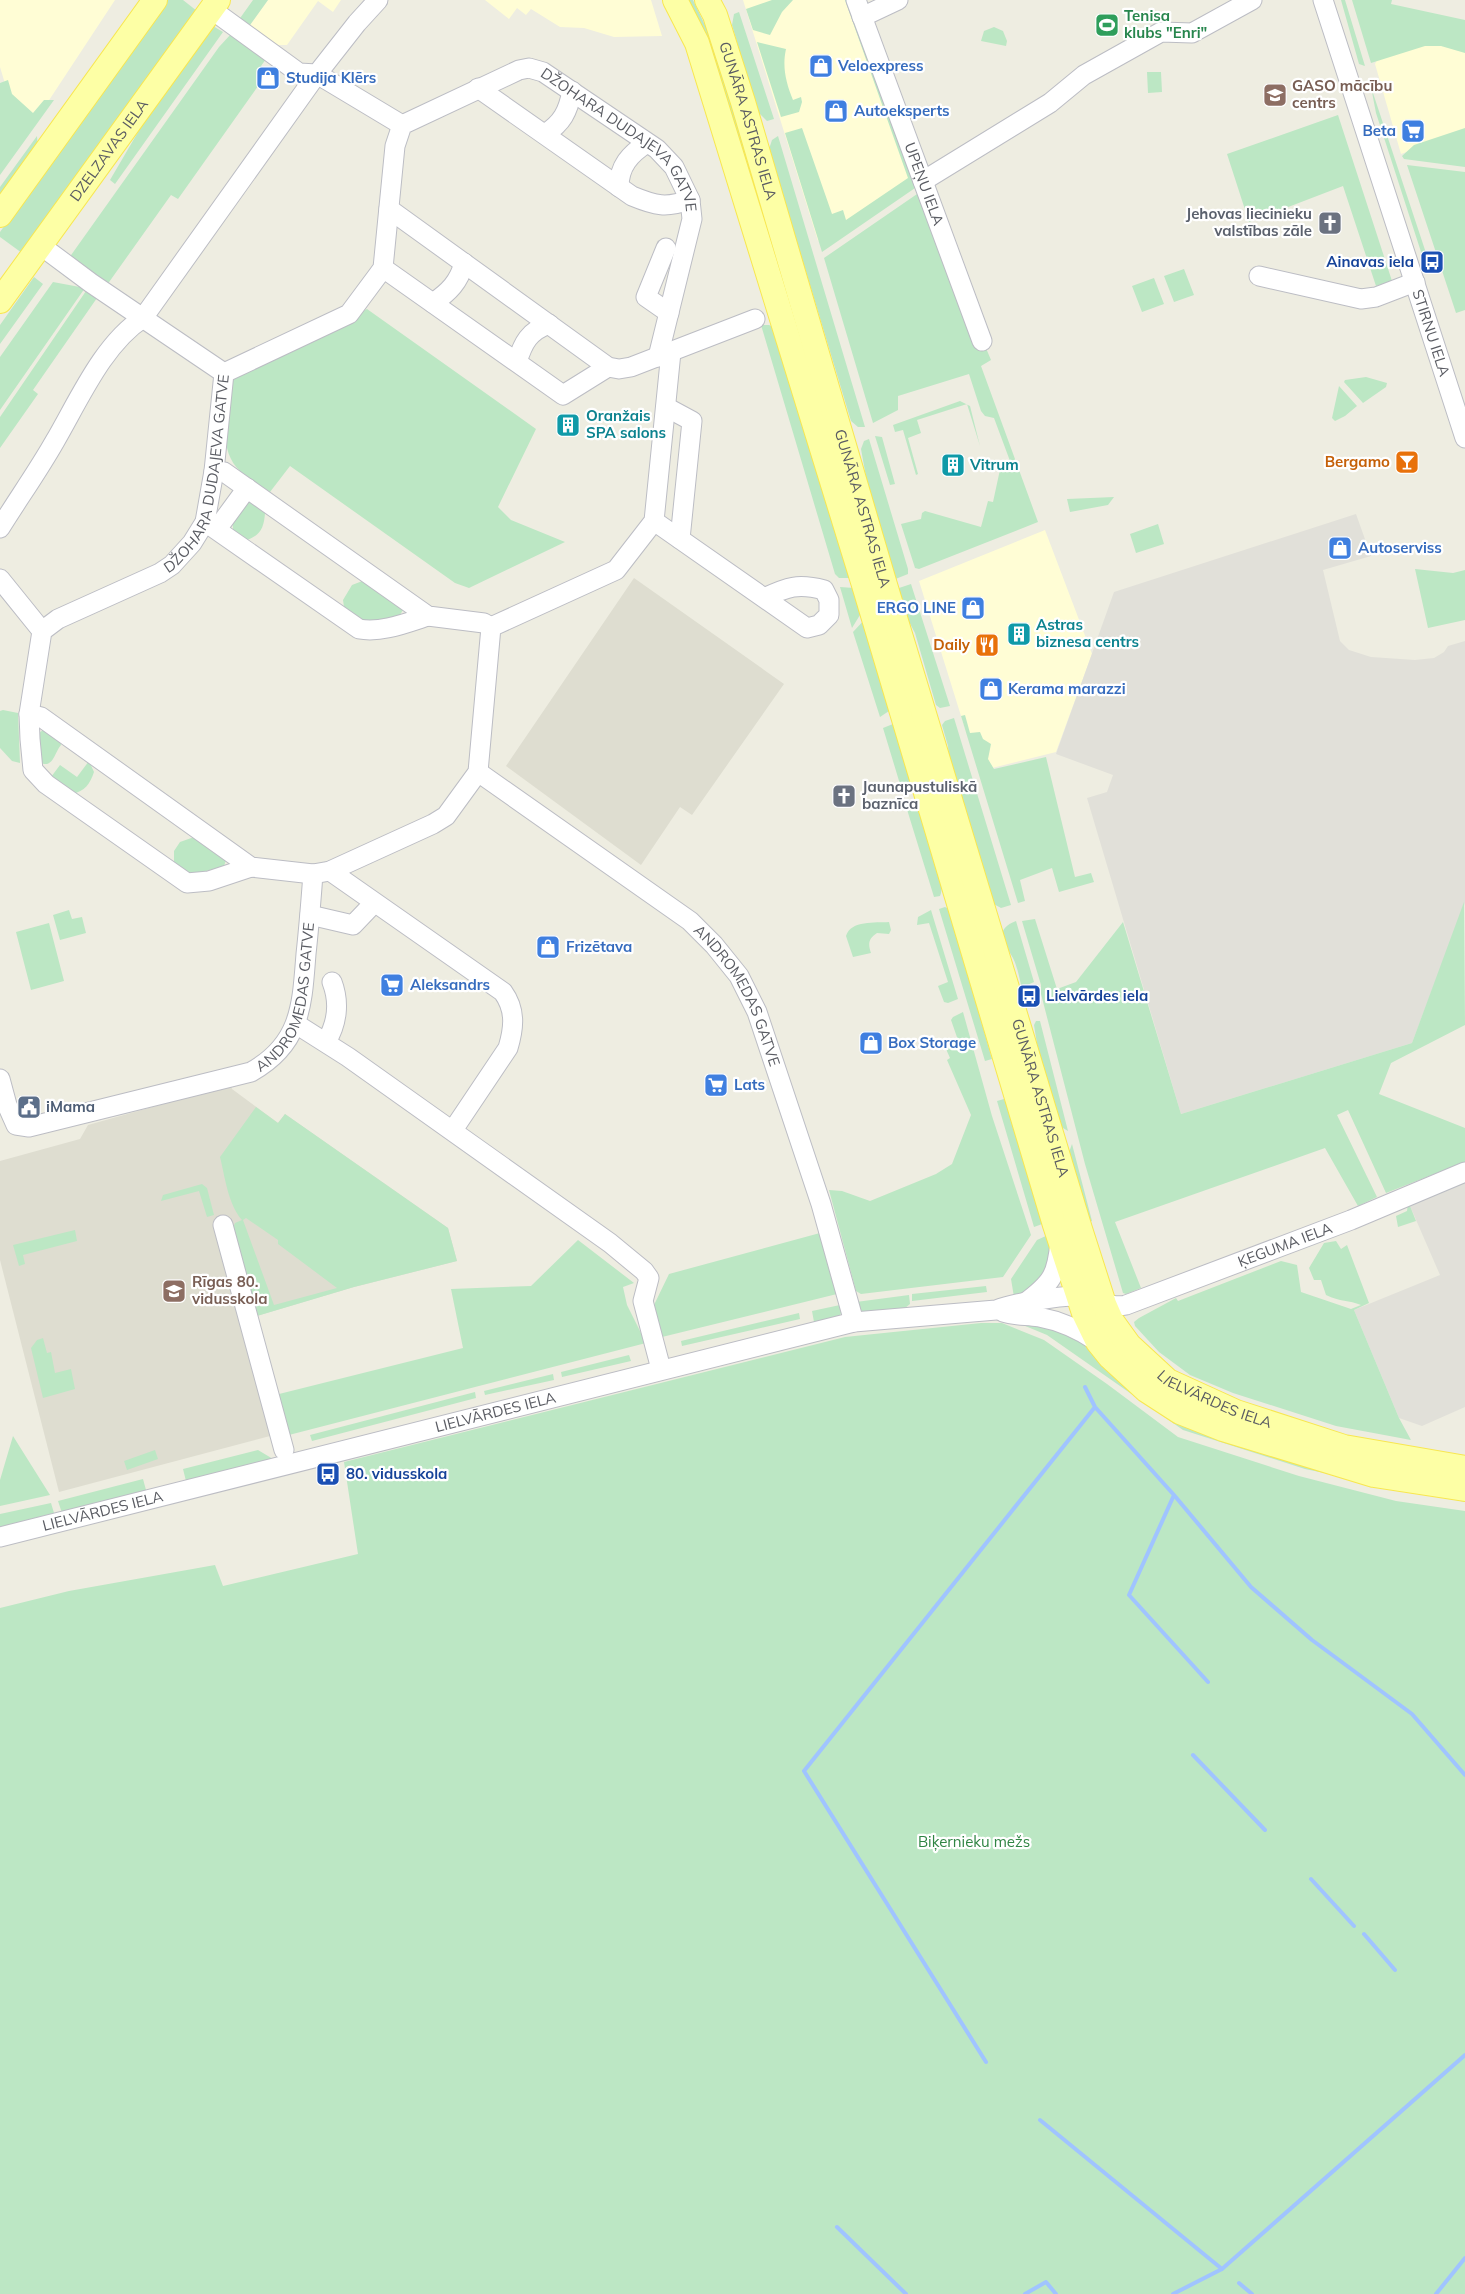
<svg xmlns="http://www.w3.org/2000/svg" width="1465" height="2294" font-family="Mulish,sans-serif">
<rect width="100%" height="100%" fill="#eeede1"/>
<!-- commercial -->
<path fill="#fffdd5" d="M0 0H115L36 120 9 97 0 67Z
M268 0H341L333 12 318 1 287 45H261L245 27 250 25Z
M485 0H651L662 36 614 37 584 28 560 27 531 9 526 15 517 8 509 19Z
M743 0H845L910 181 818 241Z
M1426 45H1440L1465 52V131L1401 154 1375 64 1377 60Z
M1045 530 1092 654 1056 752 992 768 966 732 919 581Z"/>
<!-- industrial -->
<path fill="#e1e0d9" d="M1356 514 1371 556 1323 570 1340 641 1349 650 1371 657 1415 660 1434 658 1444 652 1448 646 1465 641V903L1412 1043 1181 1114 1087 798 1107 792 1113 775 1056 754 1114 592Z
M1465 1183V1407L1422 1426 1399 1418 1354 1310 1440 1275 1410 1206Z"/>
<!-- education -->
<path fill="#deddd0" d="M634 578 784 684 692 815 680 807 641 865 506 766Z
M231 1085 232 1089 278 1123 285 1114 448 1228 457 1261 354 1287 240 1321 270 1436 59 1492 0 1260V1161L80 1139 88 1125Z"/>
<!-- green -->
<path fill="#bce7c4" fill-rule="evenodd" d="M165 0H183L197 11 22 253 0 237V232Z
M253 0H268L250 25 245 27 238 21Z
M687 0H693L714 44 787 286 782 288Z
M772 0H793L782 12 770 35 753 30 746 9Z
M845 0H853L918 186 822 252 785 133 802 128 832 214 843 210 846 220 908 178Z
M1341 0H1345L1365 66 1359 64Z
M1352 0H1392L1391 4 1465 20V53L1441 46H1425L1371 63Z
M739 12 774 119 767 121 757 111 732 25 734 14Z
M213 26 223 32 115 184 110 180 141 127Z
M994 27 1003 31 1007 41 1006 46 981 41 984 31Z
M231 34 266 59 261 66 268 72 178 199 171 195 107 285 69 258 219 47Z
M757 42 786 49C782 67 786 83 793 100L801 97 802 102 799 112 781 117Z
M1147 72H1161L1162 92 1148 93Z
M8 80 12 94 33 113 44 100H54L0 175V83Z
M1371 87 1426 253 1422 255 1376 113Z
M1338 115 1392 281 1376 286 1343 186 1249 222 1227 154Z
M1465 128V167L1404 159 1402 156 1414 145Z
M37 136 38 149 0 202V187Z
M778 136 865 427H858L851 421 769 149 772 140Z
M1407 165 1465 172V310L1456 313Z
M920 192 991 360 981 366 1038 522 919 569 915 568 901 524 921 519 922 513 925 511 981 527 988 501 993 502 1001 465 1010 461 994 418 985 416 981 411 969 374 898 396V410L873 423 824 258Z
M1184 269 1194 295 1174 302 1164 276Z
M34 277 43 284 0 344V325Z
M1154 278 1164 304 1142 312 1132 286Z
M53 282 85 288 0 410V357Z
M86 291 97 298 33 390 38 394 0 448V417Z
M367 309 536 429 498 507 511 520 565 542 469 588 455 583 290 466 270 492C261 486 250 479 241 472 215 449 228 408 232 378Z
M761 325H769L776 328 849 578H839L835 574Z
M1366 377 1387 383 1386 387 1363 403 1344 382 1345 380Z
M1339 386 1357 406 1345 416 1335 421 1332 418Z
M960 401 970 406 980 446 967 404 917 420 921 433 908 438 918 474 916 475 903 430 895 432 893 425Z
M875 436 882 437 895 484 890 485Z
M869 439 908 569V574L893 580 871 505 861 449 864 441Z
M1114 497 1108 505 1070 512 1067 499Z
M246 501H254L265 513C264 527 261 535 247 540L234 534C230 519 237 512 246 501Z
M1158 524 1164 544 1136 553 1130 534Z
M1415 569 1453 573 1465 570V620L1428 628Z
M365 580 402 607 403 610 398 618 365 624 344 607 343 600 352 585Z
M911 584 950 706 940 708 936 705 915 633 903 610 896 589Z
M840 587 854 588 863 610 852 628Z
M866 618 892 709 880 717 853 632Z
M3 710 18 713 20 763 12 761 0 748V711Z
M965 715 970 733 980 732 983 739 991 744 988 759 994 769 1046 757 1075 877 1091 873 1094 882 1059 892 1052 868 1020 880 1025 901 1018 903 961 716Z
M954 718 1011 905 1001 908 990 902 950 771 948 746 942 725 945 721Z
M893 724 910 781 909 789 903 794 883 728Z
M43 730 48 731 60 741 61 745C54 753 53 770 39 762V733Z
M89 761 94 772C90 784 85 791 72 794L51 777 60 765 77 777Z
M914 801 922 805C928 825 948 877 940 896L934 897 905 803Z
M197 836 226 860 224 866 192 875 184 873 174 864V851L180 842Z
M1464 902 1465 1025 1391 1063 1379 1094 1465 1128V1162L1386 1193 1348 1110 1337 1115 1377 1197 1358 1206 1325 1148 1115 1222 1141 1288 1126 1294 1123 1293 1085 1164 1041 994V985L1022 921 1035 919 1057 989 1076 982 1123 922 1181 1114 1412 1043Z
M945 907 949 909 992 1059 985 1061 939 909Z
M69 910 72 919 82 917 86 933 60 940 53 915Z
M931 910 958 999 948 1003 944 1002 938 986 948 982 929 923 917 925 918 917Z
M1016 921 1034 982 1025 986 1021 985C1019 976 1017 966 1013 958 1004 942 993 930 1016 921Z
M889 922 891 930 889 934 877 933C868 939 868 944 871 953L853 957 846 936C851 920 875 923 889 922Z
M49 923 64 981 31 990 16 932Z
M963 1012 992 1116 1031 1235 1003 1277 861 1294 856 1291 829 1190 842 1191 870 1201 936 1174 952 1164 971 1115 947 1060 950 1058 946 1049 959 1043 951 1020 953 1017Z
M1036 1021H1040L1068 1131 1058 1125 1040 1063 1034 1025Z
M1004 1099 1021 1133 1045 1223 1034 1227 997 1101Z
M256 1107 278 1123 285 1114 448 1228 457 1261 354 1287 257 1316 233 1228 235 1223 242 1220C228 1204 225 1177 220 1157ZM246 1218 278 1240V1244L337 1288 274 1305 243 1220Z
M1072 1144 1092 1221 1088 1222 1068 1155Z
M1465 1180V1183L1410 1206 1416 1221 1398 1227 1396 1216 1407 1211 1408 1203Z
M202 1184 207 1188 214 1215 207 1217 199 1191 161 1201 163 1195Z
M75 1230 77 1241 23 1255 25 1264 19 1266 13 1245Z
M820 1233 837 1294 662 1337 653 1307 669 1274Z
M1048 1235 1052 1254 1040 1288 1014 1297 1011 1279 1037 1240Z
M578 1240 634 1283 623 1287 627 1305 646 1343 285 1436 275 1395 463 1348 451 1289 531 1286Z
M1336 1241 1341 1249 1347 1245 1369 1303 1354 1310 1399 1418 1411 1440 1336 1426 1233 1393 1190 1375 1159 1352 1135 1326 1134 1322 1139 1318 1176 1298 1178 1301 1281 1261 1297 1265 1301 1292 1351 1309 1361 1305C1349 1300 1340 1302 1326 1295L1321 1280H1314L1309 1268 1324 1243Z
M986 1286 987 1292 912 1301V1294Z
M909 1295 910 1304 905 1308 863 1313 856 1302Z
M840 1305 841 1313 839 1317 814 1322 812 1311Z
M799 1313 800 1319 682 1346 681 1341Z
M981 1323H1002L1044 1340 1107 1384 1178 1437 1299 1476 1396 1501 1465 1511V2294H0V1608L69 1591 215 1565 223 1586 358 1554 344 1462 845 1337Z
M1018 1323 1059 1326 1465 1498V1502L1305 1469 1183 1430 1047 1335Z
M43 1338 47 1353 51 1352 55 1373 71 1369 75 1389 43 1398 31 1348 37 1340Z
M629 1355 631 1361 562 1377 561 1372Z
M553 1374 554 1380 485 1395 484 1391Z
M475 1392 476 1398 312 1441 310 1435Z
M13 1436 50 1495 0 1506V1480Z
M155 1450 158 1459 127 1470 124 1461Z
M258 1450 273 1459 186 1481 183 1469Z
M143 1479 146 1490 62 1513 58 1501Z
M51 1503 54 1513 0 1527V1514Z"/>
<g fill="none" stroke-linecap="round" stroke-linejoin="round">
<!-- stream -->
<path stroke="#a0c4ff" stroke-width="4" d="M1085 1387 1095 1407 1174 1495 1251 1587 1312 1640 1412 1714 1465 1775
M1174 1495 1129 1595 1208 1682
M1193 1755 1265 1830
M1311 1879 1354 1926
M1364 1934 1395 1970
M986 2062 804 1771 1095 1407
M1040 2120 1222 2269
M837 2227 906 2294
M1239 2283 1252 2294
M1025 2294 1046 2282 1056 2294
M1173 2294 1222 2269 1465 2055
M1436 2294 1465 2258"/>
<!-- minor casing -->
<g stroke="#bcbdc4" stroke-width="21">
<g id="minor">
<path id="s1" d="M856 0 982 341"/>
<path id="s2" d="M1323 0 1465 438"/>
<path d="M211 9 299 73 317 74 357 23 378 0"/>
<path d="M862 17 898 0"/>
<path d="M478 88 632 196C656 206 666 208 690 200"/>
<path d="M545 134C562 123 568 112 572 91"/>
<path d="M923 181 1050 103 1084 75 1161 32 1192 33 1252 0"/>
<path d="M619 187C619 166 630 154 647 143"/>
<path d="M389 209 608 367 619 369 631 367 755 319"/>
<path d="M40 245 91 283 224 373"/>
<path d="M666 248 646 297 669 313"/>
<path d="M383 268 563 395 608 367"/>
<path d="M1259 276 1361 299 1376 297 1415 282"/>
<path d="M433 303C449 292 459 282 464 263"/>
<path d="M517 362C523 343 529 331 549 324"/>
<path d="M666 407 692 421 680 539"/>
<path d="M214 471 224 472 428 616 484 623 491 627"/>
<path d="M654 521 807 628 819 625 829 615V600L824 590C798 583 787 587 764 598"/>
<path d="M205 522 359 629C382 633 406 623 428 616"/>
<path d="M0 528C18 499 38 471 55 441 79 400 103 344 143 318L317 74 402 125"/>
<path d="M217 529 247 488"/>
<path d="M0 579 42 631"/>
<path d="M29 714 41 717 251 867 313 874"/>
<path id="s3" d="M478 772 690 921 714 945 739 976 757 1012 821 1204 854 1322"/>
<path id="s4" d="M251 867 209 881 187 883 46 784 33 770 30 739 29 714 42 631 58 619 160 573 172 565 192 543 205 522 214 471 224 373 349 314 378 275 383 268 395 146 402 125 519 70 529 68 543 72 657 149 674 167 690 200 692 219 658 357"/>
<path d="M330 871 503 992C516 1010 514 1028 508 1048L453 1130"/>
<path d="M310 915 353 925 374 903"/>
<path d="M296 1024 348 1057 610 1243 644 1271 649 1278 643 1301 661 1369"/>
<path d="M326 1042C337 1024 340 1003 332 982"/>
<path id="s5" d="M0 1079 7 1105 16 1125 29 1127 251 1072C301 1044 302 1006 306 954 309 927 311 900 313 874L330 871 433 824 446 816 478 772 491 627 616 570 654 521 671 352"/>
<path d="M223 1225 284 1450"/>
<path d="M1025 1303C1052 1283 1057 1275 1060 1242"/>
<path d="M1003 1312C1015 1316 1027 1315 1039 1317 1061 1321 1080 1330 1098 1342"/>
<path id="s6" d="M0 1537 854 1322 996 1310C1014 1303 1057 1296 1077 1296 1094 1296 1108 1309 1126 1305L1351 1220 1465 1172"/>
</g>
</g>
<!-- major casing -->
<g stroke="#f8e750" stroke-width="26">
<g id="major">
<path d="M675 0 697 43 864 585 1055 1225 1084 1313 1098 1342 1110 1357 1146 1390 1180 1412 1223 1429 1374 1475 1465 1489"/>
<path id="s7" d="M707 0 715 15 743 102 885 585 1080 1229 1104 1304 1111 1320 1129 1345 1168 1381 1236 1412 1344 1447 1465 1468"/>
<path d="M0 215 155 0"/>
<path id="s8" d="M0 301 218 0"/>
</g>
</g>
<!-- minor -->
<use href="#minor" stroke="#fff" stroke-width="19"/>
<!-- major -->
<use href="#major" stroke="#fdffa5" stroke-width="24"/>
</g>
<!-- icons -->
<defs>
<g id="stadium-square" transform="scale(1.25)"><rect x="-9" y="-9" width="18" height="18" rx="4" fill="#2e9e5b" stroke="#fff"/><path d="M0-5a6.5 5 0 1 0 0 10a6.5 5 0 1 0 0-10ZM-3.5-1.8h7v3.6h-7Z" fill="#fff"/></g>
<g id="shop-square" transform="scale(1.25)"><rect x="-9" y="-9" width="18" height="18" rx="4" fill="#3f7fe0" stroke="#fff"/><path d="M-5-2.5h2.3a2.7 3.5 0 0 1 5.4 0H5L5.5 6h-11ZM-1.5-2.5h3a1.5 2.3 0 0 0-3 0Z" fill="#fff"/></g>
<g id="university-square" transform="scale(1.25)"><rect x="-9" y="-9" width="18" height="18" rx="4" fill="#8d6e63" stroke="#fff"/><path d="M0-5L7-2L0 1L-7-2ZM-4 1L0 2.5L4 1V4Q0 6-4 4Z" fill="#fff"/></g>
<g id="supermarket-square" transform="scale(1.25)"><rect x="-9" y="-9" width="18" height="18" rx="4" fill="#3f7fe0" stroke="#fff"/><path d="M-6-5.5h2.5l.6 2H6L4.5 2H-2.5L-4.4-4H-6ZM-1.5 3.2a1.3 1.3 0 1 0 .1 0ZM3 3.2a1.3 1.3 0 1 0 .1 0Z" fill="#fff"/></g>
<g id="church-square" transform="scale(1.25)"><rect x="-9" y="-9" width="18" height="18" rx="4" fill="#6b7280" stroke="#fff"/><path d="M-1.2-6h2.4v3.5h3.3v2.4h-3.3V6h-2.4V-.1h-3.3v-2.4h3.3Z" fill="#fff"/></g>
<g id="bus-square" transform="scale(1.25)"><rect x="-9" y="-9" width="18" height="18" rx="4" fill="#1a4fb4" stroke="#fff"/><path d="M-5-6H5V4H4V6H2V4H-2V6H-4V4H-5ZM-3.5-4V0h7V-4ZM-3.5 1.2v1.5H-2V1.2ZM2 1.2v1.5H3.5V1.2Z" fill="#fff"/></g>
<g id="building-square" transform="scale(1.25)"><rect x="-9" y="-9" width="18" height="18" rx="4" fill="#0f9aa8" stroke="#fff"/><path d="M-4-6H4V6H1V3H-1V6H-4ZM-2.5-4.3h1.7v1.8h-1.7ZM.8-4.3h1.7v1.8H.8ZM-2.5-1h1.7V.8h-1.7ZM.8-1h1.7V.8H.8Z" fill="#fff"/></g>
<g id="bar-square" transform="scale(1.25)"><rect x="-9" y="-9" width="18" height="18" rx="4" fill="#e8710a" stroke="#fff"/><path d="M-6-5H6L.8 .8V4.5H3.5V6h-7V4.5H-.8V.8Z" fill="#fff"/></g>
<g id="restaurant-square" transform="scale(1.25)"><rect x="-9" y="-9" width="18" height="18" rx="4" fill="#e8710a" stroke="#fff"/><path d="M-5-6h1v4h1v-4h1v4h1v-4h1v5L-1.5 .5V6h-2V.5L-5-1ZM5-6V6H3V1.5H1.5Q1.5-4 5-6Z" fill="#fff"/></g>
<g id="civic-square" transform="scale(1.25)"><rect x="-9" y="-9" width="18" height="18" rx="4" fill="#5c6f8a" stroke="#fff"/><path d="M-.6-6.5H3V-4.5H.6V-3L4-1V1h2V6H-6V1h2V-1L-.6-3ZM-1.2 2.5V6h2.4V2.5Z" fill="#fff"/></g>
<g id="school-square" transform="scale(1.25)"><rect x="-9" y="-9" width="18" height="18" rx="4" fill="#8d6e63" stroke="#fff"/><path d="M0-5L7-2L0 1L-7-2ZM-4 1L0 2.5L4 1V4Q0 6-4 4Z" fill="#fff"/></g>
</defs>
<g fill-rule="evenodd">
<use href="#stadium-square" x="1107" y="25"/>
<use href="#shop-square" x="821" y="66"/>
<use href="#shop-square" x="268" y="78"/>
<use href="#university-square" x="1275" y="95"/>
<use href="#shop-square" x="836" y="111"/>
<use href="#supermarket-square" x="1413" y="131"/>
<use href="#church-square" x="1330" y="223"/>
<use href="#bus-square" x="1432" y="262"/>
<use href="#building-square" x="568" y="425"/>
<use href="#bar-square" x="1407" y="462"/>
<use href="#building-square" x="953" y="465"/>
<use href="#shop-square" x="1340" y="548"/>
<use href="#shop-square" x="973" y="608"/>
<use href="#building-square" x="1019" y="634"/>
<use href="#restaurant-square" x="987" y="645"/>
<use href="#shop-square" x="991" y="689"/>
<use href="#church-square" x="844" y="796"/>
<use href="#shop-square" x="548" y="947"/>
<use href="#supermarket-square" x="392" y="985"/>
<use href="#bus-square" x="1029" y="996"/>
<use href="#shop-square" x="871" y="1043"/>
<use href="#supermarket-square" x="716" y="1085"/>
<use href="#civic-square" x="29" y="1107"/>
<use href="#school-square" x="174" y="1291"/>
<use href="#bus-square" x="328" y="1474"/>
</g>
<g text-anchor="middle" stroke-width="4.5" stroke-linejoin="round" paint-order="stroke">
<!-- leisure labels -->
<g font-size="15" font-weight="bold" fill="#27864d" stroke="#fff" text-anchor="start">
<text x="1124" y="21">Tenisa<tspan x="1124" dy="17">klubs "Enri"</tspan></text>
</g>
<!-- shop labels -->
<g font-size="15" font-weight="bold" fill="#366cbe" stroke="#fff" text-anchor="start">
<text x="838" y="71">Veloexpress</text>
<text x="286" y="83">Studija Klērs</text>
<text x="854" y="116">Autoeksperts</text>
<text x="1396" y="136" text-anchor="end">Beta</text>
<text x="1358" y="553">Autoserviss</text>
<text x="956" y="613" text-anchor="end">ERGO LINE</text>
<text x="1008" y="694">Kerama marazzi</text>
<text x="566" y="952">Frizētava</text>
<text x="410" y="990">Aleksandrs</text>
<text x="888" y="1048">Box Storage</text>
<text x="734" y="1090">Lats</text>
</g>
<!-- education labels -->
<g font-size="15" font-weight="bold" fill="#785e54" stroke="#fff" text-anchor="start">
<text x="1292" y="91">GASO mācību<tspan x="1292" dy="17">centrs</tspan></text>
<text x="192" y="1287">Rīgas 80.<tspan x="192" dy="17">vidusskola</tspan></text>
</g>
<!-- street labels -->
<g font-size="15" fill="#5a5c63" stroke="#fff">
<text dy="5" stroke="none"><textPath href="#s7" startOffset="128">GUNĀRA ASTRAS IELA</textPath></text>
<text dy="5" stroke="none"><textPath href="#s4" startOffset="1348">DŽOHARA DUDAJEVA GATVE</textPath></text>
<text dy="5" stroke="none"><textPath href="#s8" startOffset="186">DZELZAVAS IELA</textPath></text>
<text dy="5" stroke="none"><textPath href="#s1" startOffset="196">UPEŅU IELA</textPath></text>
<text dy="5" stroke="none"><textPath href="#s2" startOffset="350">STIRNU IELA</textPath></text>
<text dy="5" stroke="none"><textPath href="#s4" startOffset="642">DŽOHARA DUDAJEVA GATVE</textPath></text>
<text dy="5" stroke="none"><textPath href="#s7" startOffset="532">GUNĀRA ASTRAS IELA</textPath></text>
<text dy="5" stroke="none"><textPath href="#s5" startOffset="379">ANDROMEDAS GATVE</textPath></text>
<text dy="5" stroke="none"><textPath href="#s3" startOffset="349">ANDROMEDAS GATVE</textPath></text>
<text dy="5" stroke="none"><textPath href="#s7" startOffset="1148">GUNĀRA ASTRAS IELA</textPath></text>
<text dy="5" stroke="none"><textPath href="#s6" startOffset="1326">ĶEGUMA IELA</textPath></text>
<text dy="5" stroke="none"><textPath href="#s7" startOffset="1515">LIELVĀRDES IELA</textPath></text>
<text dy="5" stroke="none"><textPath href="#s6" startOffset="511">LIELVĀRDES IELA</textPath></text>
<text dy="5" stroke="none"><textPath href="#s6" startOffset="106">LIELVĀRDES IELA</textPath></text>
</g>
<!-- worship labels -->
<g font-size="15" font-weight="bold" fill="#5b616d" stroke="#fff" text-anchor="end">
<text x="1312" y="219">Jehovas liecinieku<tspan x="1312" dy="17">valstības zāle</tspan></text>
<text x="862" y="792" text-anchor="start">Jaunapustuliskā<tspan x="862" dy="17">baznīca</tspan></text>
</g>
<!-- transit labels -->
<g font-size="15" font-weight="bold" fill="#164399" stroke="#fff" text-anchor="start">
<text x="1414" y="267" text-anchor="end">Ainavas iela</text>
<text x="1046" y="1001">Lielvārdes iela</text>
<text x="346" y="1479">80. vidusskola</text>
</g>
<!-- culture labels -->
<g font-size="15" font-weight="bold" fill="#0d838f" stroke="#fff" text-anchor="start">
<text x="586" y="421">Oranžais<tspan x="586" dy="17">SPA salons</tspan></text>
<text x="970" y="470">Vitrum</text>
<text x="1036" y="630">Astras<tspan x="1036" dy="17">biznesa centrs</tspan></text>
</g>
<!-- food labels -->
<g font-size="15" font-weight="bold" fill="#c56008" stroke="#fff" text-anchor="end">
<text x="1390" y="467">Bergamo</text>
<text x="970" y="650">Daily</text>
</g>
<!-- service labels -->
<g font-size="15" font-weight="bold" fill="#4e5e75" stroke="#fff" text-anchor="start">
<text x="46" y="1112">iMama</text>
</g>
<!-- park labels -->
<g font-size="15" fill="#2f8443" stroke="#fff">
<text x="974" y="1847">Biķernieku mežs</text>
</g>
</g>
</svg>
